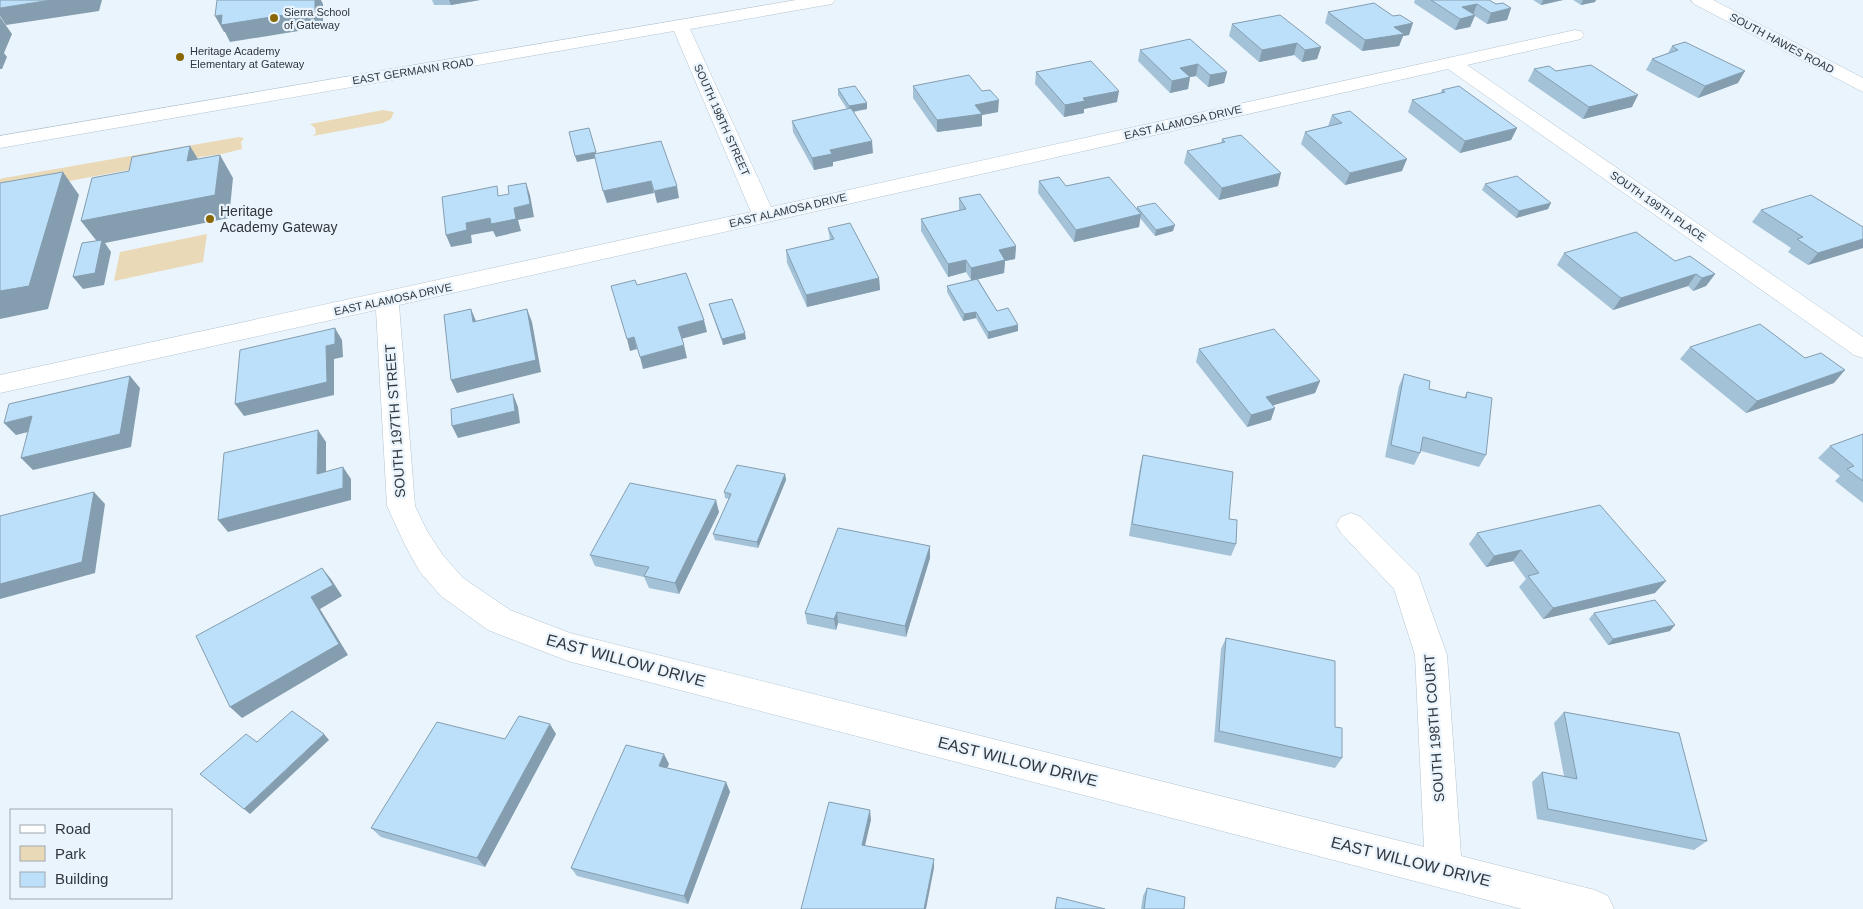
<svg xmlns="http://www.w3.org/2000/svg" width="1863" height="909" font-family="Helvetica,sans-serif">
<rect width="100%" height="100%" fill="#eaf4fc"/>
<!-- green -->
<path fill="#e9d9b7" d="M383 110 394 112 391 119 383 123 313 136 316 133 315 128 310 124Z
M239 137 244 138 241 142 242 149 222 154 192 158 0 194V179L4 178Z
M207 234 203 262 114 281 120 252Z"/>
<g fill="none" stroke-linecap="round" stroke-linejoin="round">
<!-- minor casing -->
<g stroke="#b4c5d1" stroke-width="1">
<path id="minor" d="M796 0H835L832 4 826 5 690 29 771 207 1575 30 1581 31 1584 35 1581 39 1467 65 1863 337V358L1854 355 1448 69 399 305 415 506 427 531 442 554 463 578 510 610 570 633 1424 847 1415 655 1394 589 1341 533 1336 525 1341 517 1351 513 1361 517 1418 574 1447 655 1461 856 1595 890 1608 896 1614 909H1522L568 661 488 630 441 596 420 572 405 545 387 506 376 310 0 393V375L751 212 674 31 0 148V136Z
M1691 0H1713L1863 78V92L1694 4Z"/>
</g>
<!-- minor -->
<use href="#minor" fill="#fff" fill-rule="evenodd"/>
</g>
<!-- wall -->
<path fill="#a3c1d7" d="M432 0H480L451 5H434Z
M1415 0H1489L1496 4 1511 8 1507 20 1487 24 1475 16 1470 27 1455 30 1414 3Z
M1533 0H1563L1541 5Z
M1573 0H1596L1595 2 1581 5Z
M1328 12 1409 35 1403 36 1399 46 1362 51 1325 23Z
M1232 24 1321 47 1317 59 1302 62 1294 55 1259 62 1229 36Z
M1672 46 1738 83 1698 98 1646 70 1652 59 1668 53Z
M1140 50 1227 72 1224 83 1208 87 1196 76 1190 77 1188 89 1170 93 1138 61Z
M1534 69 1556 71 1632 107 1583 119 1528 81Z
M1036 72 1117 102 1084 109V113L1064 117 1035 84Z
M913 86 998 112 982 115V126L937 132 913 98Z
M838 89 867 109 854 112 873 153 833 162V166L814 170 793 132 792 121 847 109 838 95Z
M1442 90 1517 128 1511 140 1460 153 1408 112 1412 100 1440 94Z
M1332 115 1402 171 1345 185 1301 144 1305 132 1328 126Z
M1222 139 1278 186 1219 200 1184 163 1187 151 1221 143Z
M1039 181 1066 186 1137 209V207L1173 231 1155 236 1140 218 1139 227 1074 242 1038 193Z
M1485 184 1548 209 1516 218 1482 190Z
M959 198 1016 246 1015 259 1005 261 1004 273 978 279 997 311 1018 325V331L988 339 976 318 963 321 947 292V286L971 280 966 272 948 277 921 231V219L959 211Z
M1761 210 1863 227 1808 265 1788 252 1791 248 1752 222Z
M828 228 879 278 880 290 807 307 787 263 786 250 830 240Z
M1564 253 1675 261 1715 274 1706 286 1693 291 1688 286 1613 310 1557 265Z
M709 304 746 339 723 345 711 311Z
M1690 347 1834 383 1746 413 1680 359Z
M1199 349 1320 381 1315 393 1273 405 1271 420 1247 427 1196 362Z
M1404 374 1429 389 1464 398 1467 392 1486 455 1479 467 1421 451 1414 465 1385 457 1399 386Z
M1863 434V503L1835 481 1840 476 1818 458 1830 446Z
M1143 455 1229 519 1236 544 1231 556 1129 536 1140 467Z
M785 474 786 480 758 548 715 540 713 534 729 499 725 498 724 492Z
M719 512 679 594 649 588 644 577 595 566 590 555Z
M1477 533 1655 593 1543 619 1519 587 1526 579 1513 561 1486 567 1469 544Z
M930 546V558L906 637 838 623 836 630 807 624 805 613Z
M1594 613 1670 631 1608 645 1589 619Z
M1226 638 1335 727 1342 758 1335 768 1214 742 1221 649Z
M1564 712 1707 841 1694 850 1537 819 1532 782 1542 772 1564 776 1554 723Z
M556 734 485 867 381 837 371 828Z
M669 764 667 768 726 782 730 792 688 904 577 876 571 868Z
M1147 888 1184 909H1141L1143 896Z"/>
<!-- shaded-wall -->
<path fill="#849daf" d="M51 0H102L99 11 6 25 0 16V8Z
M315 0H321L323 4V27L230 42 225 32H224L215 16Z
M449 0H480L451 5Z
M1543 0H1563L1541 5Z
M1583 0H1596L1595 2 1581 5Z
M1477 4 1473 15 1457 18 1462 7Z
M1511 8 1507 20 1487 24 1491 13Z
M1475 15 1470 27 1455 30 1460 19Z
M0 17 12 34 4 53 7 57 2 69H0Z
M1413 23 1409 35 1403 36 1399 46 1362 51 1365 40 1394 27Z
M1297 43 1294 55 1259 62 1262 50Z
M1321 47 1317 59 1302 62 1305 50Z
M1198 64 1196 76 1178 79 1180 68Z
M1745 71 1738 83 1698 98 1705 86Z
M1227 72 1224 83 1208 87 1210 75Z
M1190 77 1188 89 1170 93 1172 81Z
M1119 91 1117 102 1084 109V113L1064 117 1065 105 1083 98Z
M1638 95 1632 107 1583 119 1589 107Z
M999 100 998 112 982 115V126L937 132V120L975 105Z
M867 103V109L849 112V106Z
M1517 128 1511 140 1460 153 1465 141Z
M872 141 873 153 833 162V166L814 170 812 158 830 150Z
M190 146 204 169 187 161Z
M596 152 597 158 577 162 575 156Z
M220 155 233 178 229 218 105 243 111 252 104 285 83 289 73 277 99 244 81 221Z
M1407 159 1402 171 1345 185 1350 173Z
M63 172 79 195 48 309 0 319V291Z
M1281 173 1278 186 1219 200 1222 188Z
M651 181 654 193 607 203 603 191Z
M526 183 530 195 534 217 518 220 521 231 496 237 493 231 471 235 472 243 451 247 446 235 466 223 490 218 514 208Z
M677 186 679 198 657 203 654 191Z
M1551 203 1548 209 1516 218 1519 211Z
M1141 214 1139 227 1074 242 1076 230Z
M1175 225 1173 231 1155 236 1156 230Z
M1863 239V248L1808 265 1818 253Z
M1016 246 1015 259 1005 261 1004 273 971 281V268L999 250Z
M966 260V272L948 277V264Z
M1696 274 1688 286 1613 310 1621 298Z
M1715 274 1706 286 1693 291 1702 278Z
M879 278 880 290 807 307 806 295Z
M471 309 476 321 473 322Z
M527 309 532 322 541 372 457 393 451 380Z
M976 312V318L963 321 964 314Z
M704 320 707 332 681 339 678 327Z
M1018 325V331L988 339V332Z
M335 328 342 340 343 357 334 359V395L244 416 235 404Z
M745 333 746 339 723 345 722 339Z
M634 337 637 349 630 351 627 339Z
M684 345 687 358 643 369 640 357Z
M1845 370 1834 383 1746 413 1757 401Z
M130 376 140 388 131 447 33 470 21 458Z
M1320 381 1315 393 1261 409 1266 397Z
M513 394 518 407 520 423 458 438 452 426Z
M1275 408 1271 420 1247 427 1251 415Z
M32 416 44 428 16 435 4 423Z
M318 430 326 442V486L317 474Z
M343 467 351 479V500L228 532 218 520Z
M785 474 786 480 758 548 757 542Z
M94 492 105 504 95 573 0 599V584Z
M716 500 719 512 679 594 675 583Z
M930 546V558L906 637 905 626Z
M1521 550 1513 561 1486 567 1494 556Z
M322 568 331 579 342 596 320 609 348 655 242 718 230 707 311 597Z
M1666 581 1655 593 1543 619 1553 608Z
M837 612 838 623 836 630 834 619Z
M1675 625 1670 631 1608 645 1613 639Z
M550 724 556 734 485 867 477 858Z
M324 734 329 740 250 814 244 809Z
M664 754 669 764 663 776 659 766Z
M726 782 730 792 688 904 684 896Z
M870 810 871 820 863 854 862 845Z
M934 859V868L926 909H924Z"/>
<!-- building -->
<path fill="#bde0fa" stroke="#849daf" d="M0 0H51L0 8Z
M217 0H315V10L221 25 222 15 215 16Z
M1431 0H1489L1496 4 1503 3 1511 8 1491 13 1477 4 1462 7 1475 15 1460 19Z
M1374 3 1393 16 1400 15 1413 23 1394 27 1404 34 1365 40 1328 12Z
M1280 15 1321 47 1305 50 1297 43 1262 50 1232 24Z
M1190 39 1227 72 1210 75 1198 64 1180 68 1190 77 1172 81 1140 50Z
M1685 42 1745 71 1705 86 1652 59 1678 50 1672 46Z
M1091 61 1119 91 1083 98 1085 101 1065 105 1036 72Z
M1591 65 1638 95 1589 107 1534 69 1549 66 1556 71Z
M969 75 982 91 990 90 999 100 975 105 982 114 937 120 913 86Z
M855 86 867 103 849 106 838 89Z
M1459 86 1517 128 1465 141 1412 100 1445 92 1442 90Z
M851 108 872 141 830 150 832 154 812 158 792 121Z
M1350 111 1407 159 1350 173 1305 132 1342 123 1332 115Z
M589 128 596 152 575 156 569 132Z
M1241 135 1281 173 1222 188 1187 151 1225 142 1222 139Z
M661 141 677 186 654 191 651 181 603 191 594 154Z
M190 146 187 161 220 155 215 195 81 221 92 178 129 171 132 157Z
M63 172 29 286 0 291V183Z
M1517 176 1551 203 1519 211 1485 184Z
M1059 177 1066 186 1109 177 1141 214 1076 230 1039 181Z
M526 183 530 204 514 208 516 219 491 224 490 218 466 223 467 230 446 235 442 197 497 186 498 196 509 194 508 186Z
M980 194 1016 246 999 250 1005 260 971 268 966 260 948 264 921 219 966 209 959 198Z
M1811 195 1863 227V239L1818 253 1797 239 1803 237 1761 210Z
M1155 203 1175 225 1156 230 1137 207Z
M850 223 879 278 806 295 786 250 834 239 828 228Z
M1636 232 1675 261 1690 256 1715 274 1702 278 1696 274 1621 298 1564 253Z
M102 240 95 273 73 277 82 243Z
M686 273 704 320 678 327 684 345 640 357 634 337 627 339 611 286 635 280 637 285Z
M977 279 997 311 1008 308 1018 325 988 332 976 312 964 314 947 286Z
M732 299 745 333 722 339 709 304Z
M471 309 473 322 527 309 536 360 451 380 444 315Z
M1760 324 1805 358 1821 353 1845 370 1757 401 1690 347Z
M335 328V344L326 346 327 382 235 404 240 350Z
M1274 329 1320 381 1266 397 1275 408 1251 415 1199 349Z
M1404 374 1430 381 1429 389 1466 398 1467 392 1492 398 1486 455 1423 437 1420 453 1391 445Z
M130 376 120 434 21 458 32 416 4 423 9 404Z
M513 394 515 411 452 426 451 409Z
M318 430 317 474 343 467V488L218 520 224 453Z
M1863 434V481L1847 469 1854 466 1830 446Z
M1143 455 1233 472 1229 519 1237 520 1236 544 1132 524Z
M737 465 785 474 757 542 713 534 731 494 724 492Z
M630 483 716 500 675 583 644 576 649 567 590 555Z
M94 492 82 562 0 584V516Z
M1600 505 1666 581 1553 608 1528 576 1539 573 1521 550 1494 556 1477 533Z
M838 528 930 546 905 626 837 612 834 619 805 613Z
M322 568 333 585 311 597 339 644 230 707 196 636Z
M1655 600 1675 625 1613 639 1594 613Z
M1226 638 1335 661V727L1342 728V758L1219 731Z
M292 711 324 734 244 809 200 774 246 734 257 742Z
M1564 712 1679 733 1707 841 1548 809 1542 772 1577 779Z
M519 716 550 724 477 858 371 828 437 722 505 739Z
M626 745 664 754 659 766 726 782 684 896 571 868Z
M829 802 870 810 862 845 934 859 924 909H801Z
M1147 888 1185 897 1184 909H1144Z
M1057 897 1105 909H1055Z"/>
<!-- markers -->
<g fill="#8a6705" stroke="#eaf4fc" stroke-width="2">
<circle cx="274" cy="18" r="5"/>
<circle cx="180" cy="57" r="5"/>
<circle cx="210" cy="219" r="5"/>
</g>
<g text-anchor="middle" stroke-width="4.5" stroke-linejoin="round" paint-order="stroke">
<!-- far-poi labels -->
<g font-size="11" fill="#31373c" stroke="#eaf4fc" text-anchor="start">
<text x="284" y="16">Sierra School<tspan x="284" dy="13">of Gateway</tspan></text>
<text x="190" y="55">Heritage Academy<tspan x="190" dy="13">Elementary at Gateway</tspan></text>
</g>
<!-- far-street labels -->
<g font-size="11" fill="#31373c" stroke="#eaf4fc">
<text transform="translate(1782 43) rotate(28)" y="4">SOUTH HAWES ROAD</text>
<text transform="translate(413 71) rotate(-9)" y="4">EAST GERMANN ROAD</text>
<text transform="translate(722 120) rotate(66)" y="4">SOUTH 198TH STREET</text>
<text transform="translate(1183 122) rotate(-13)" y="4">EAST ALAMOSA DRIVE</text>
<text transform="translate(1658 206) rotate(35)" y="4">SOUTH 199TH PLACE</text>
<text transform="translate(788 210) rotate(-13)" y="4">EAST ALAMOSA DRIVE</text>
<text transform="translate(393 299) rotate(-12)" y="4">EAST ALAMOSA DRIVE</text>
</g>
<!-- poi labels -->
<g font-size="14" fill="#31373c" stroke="#eaf4fc" text-anchor="start">
<text x="220" y="216">Heritage<tspan x="220" dy="16">Academy Gateway</tspan></text>
</g>
<!-- street labels -->
<g font-size="14" fill="#31373c" stroke="#eaf4fc">
<text transform="translate(395 421) rotate(-94)" y="5">SOUTH 197TH STREET</text>
<text transform="translate(1434 728) rotate(-94)" y="5">SOUTH 198TH COURT</text>
</g>
<!-- near-street labels -->
<g font-size="16" fill="#31373c" stroke="#eaf4fc">
<text transform="translate(626 660) rotate(15)" y="6">EAST WILLOW DRIVE</text>
<text transform="translate(1018 761) rotate(14)" y="6">EAST WILLOW DRIVE</text>
<text transform="translate(1411 861) rotate(14)" y="6">EAST WILLOW DRIVE</text>
</g>
</g>
<!-- legend -->
<rect x="10" y="809" width="162" height="90" fill="#eaf4fc" stroke="#a0a8af"/>
<rect x="20" y="825" width="25" height="8" fill="#ffffff" stroke="#a0a8af"/>
<text x="55" y="834" font-size="15" fill="#31373c">Road</text>
<rect x="20" y="846" width="25" height="15" fill="#e9d9b7" stroke="#a0a8af"/>
<text x="55" y="859" font-size="15" fill="#31373c">Park</text>
<rect x="20" y="872" width="25" height="15" fill="#bde0fa" stroke="#a0a8af"/>
<text x="55" y="884" font-size="15" fill="#31373c">Building</text>
</svg>
